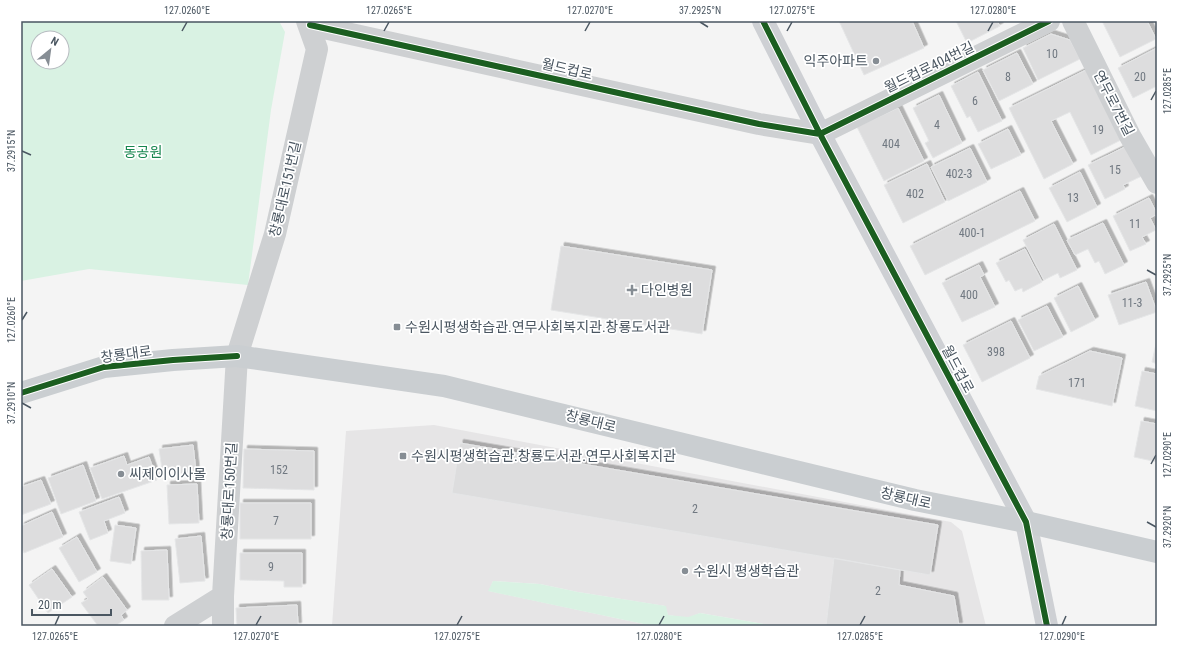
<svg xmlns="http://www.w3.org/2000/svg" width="1178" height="647" font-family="'Roboto Condensed','Noto Sans KR',sans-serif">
<defs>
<filter id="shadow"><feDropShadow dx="3.5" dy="-3.5" stdDeviation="0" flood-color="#0004"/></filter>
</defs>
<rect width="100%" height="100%" fill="#f4f4f4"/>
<!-- education -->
<path fill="#e6e5e6" d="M434 425 951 522 962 531 986 626H775L700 613 688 618 668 615 665 606 578 592 540 584 493 581 489 591 653 626H332L346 431Z"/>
<!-- green -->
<path fill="#d9f2e3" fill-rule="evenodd" d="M21 21H279L285 32 271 110 248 285 89 269 21 281ZM38 38H62V62H38Z
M493 581 540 584 578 592 666 606 668 615 688 617 700 613 775 626H653L488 591Z"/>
<!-- building -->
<path fill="#ddddde" stroke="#e5e6e7" filter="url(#shadow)" d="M839 21H912L924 48 864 75Z
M956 21H997L1000 26 967 43Z
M1102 21H1147L1156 39 1120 57Z
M1051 34 1070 40 1080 59 1038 80 1023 48Z
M1157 48V86L1133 98 1118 68Z
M1017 53 1033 84 999 101 983 70Z
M1086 70 1121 140 1091 155 1070 112 1051 121 1073 164 1044 179 1009 108Z
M978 72 1002 121 978 132 970 116 967 118 951 86Z
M939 95 962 143 933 158 925 143 929 141 913 108Z
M898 108 924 161 884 181 857 127Z
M1008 129 1021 155 991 169 978 144Z
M1127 146 1142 176 1123 185 1125 189 1105 199 1088 165Z
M970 148 987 182 948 201 931 167Z
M927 164 945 202 903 223 884 185Z
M1080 172 1097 207 1067 222 1049 188Z
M1020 191 1035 221 925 275 910 246Z
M1149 198 1157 214 1150 218 1156 230 1142 237 1146 244 1130 251 1113 216Z
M1103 223 1124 265 1105 274 1099 261 1095 263 1088 249 1075 255 1067 240Z
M1054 224 1077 270 1060 278 1058 273 1044 280 1023 240Z
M561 246 712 270 702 334 551 310Z
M1025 249 1042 282 1023 292 1022 288 1015 291 1009 280 1006 282 996 263Z
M979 265 984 275 980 277 995 307 962 322 942 283Z
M1146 282 1157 312 1119 325 1108 295Z
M1078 286 1095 320 1071 332 1054 298Z
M1047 306 1063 337 1034 351 1018 320Z
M1011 321 1030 358 982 382 963 345Z
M1157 339V364L1152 362Z
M1090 351 1122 358 1112 406 1036 389 1039 376Z
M1142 371 1157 374V411L1135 406Z
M1141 421 1157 424V462L1134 457Z
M460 443 938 525 930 575 452 493Z
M193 445 196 472 177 474 176 467 162 469 159 449Z
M244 449 314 451V490L243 488Z
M124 456 127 465 149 457 157 480 102 499 90 468Z
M83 465 96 501 61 514 48 478Z
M41 480 51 504 21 515V487Z
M197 484 199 523 169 524 167 485Z
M119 497 125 513 104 521 108 533 90 540 79 512Z
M240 503H311V539H240Z
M52 512 63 537 24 553 21 546V526Z
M115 525 136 528 131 564 110 561Z
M201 536 205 581 180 583 175 539Z
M77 537 97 572 79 582 59 548Z
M167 550 169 600H142L141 551Z
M240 553H302V587H284V581L240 580Z
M834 558 900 570 899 585 954 596 959 626H826Z
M52 569 72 597 48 613 29 585Z
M103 577 127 610 121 615 124 620 115 626H98L81 603 88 599 83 592Z
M297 605 298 626H237L236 608Z"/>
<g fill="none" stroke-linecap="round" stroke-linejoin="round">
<!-- street -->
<path stroke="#ced0d2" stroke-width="22" d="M1073 21 1130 136 1157 183
M310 25 759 124 820 134 1049 21
M175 626 223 596
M223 626V596L237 356 275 234 317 49 307 21"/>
<!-- secondary -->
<path stroke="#ced0d4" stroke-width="22" d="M763 21 820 134 1026 522 1047 626"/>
<!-- primary -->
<path stroke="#caced1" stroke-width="22" d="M21 393 104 367 173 360 237 356 444 386 915 500 1026 522 1157 552"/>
<!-- cycleway casing -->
<g stroke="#fff" stroke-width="8">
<path id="cycleway" d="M763 21 820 134 1026 522 1047 626
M310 25 759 124 820 134 1049 21
M21 393 104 367 173 360 237 356"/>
</g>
<!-- cycleway -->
<use href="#cycleway" stroke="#1b5e20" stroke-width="6"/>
</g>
<!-- ticks -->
<path fill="none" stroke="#4a5661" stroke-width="1.5" d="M700 22 708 27M182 31 187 22M384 31 389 22M585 31 590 22M787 31 792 22M988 31 993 22M1151 100 1156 91M22 151 31 155M1147 270 1156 275M22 320 27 312M22 403 31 408M1151 464 1156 455M1147 522 1156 527M55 625 59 616M256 625 261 616M457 625 462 616M659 625 664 616M860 625 865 616M1062 625 1066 616"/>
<!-- markers -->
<g fill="#868d94" stroke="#fff" stroke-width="1.5">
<circle cx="876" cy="61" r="4"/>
<path d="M630 284h4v4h4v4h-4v4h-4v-4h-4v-4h4z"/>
<rect x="393" y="323" width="8" height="8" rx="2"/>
<rect x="399" y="452" width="8" height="8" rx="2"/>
<circle cx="121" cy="474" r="4"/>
<circle cx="685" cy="571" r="4"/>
</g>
<g text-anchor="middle" stroke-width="3.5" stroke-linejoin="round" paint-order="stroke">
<!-- number labels -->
<g font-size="12" fill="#707881">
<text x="1052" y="58">10</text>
<text x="1008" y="81">8</text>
<text x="1140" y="81">20</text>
<text x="975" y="105">6</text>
<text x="937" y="129">4</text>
<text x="1098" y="134">19</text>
<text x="891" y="148">404</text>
<text x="1115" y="174">15</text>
<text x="959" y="178">402-3</text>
<text x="915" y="198">402</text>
<text x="1073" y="202">13</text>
<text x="1135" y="228">11</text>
<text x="972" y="237">400-1</text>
<text x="969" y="299">400</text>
<text x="1132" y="307">11-3</text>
<text x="996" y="356">398</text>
<text x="1077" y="387">171</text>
<text x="279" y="474">152</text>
<text x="695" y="513">2</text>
<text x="276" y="525">7</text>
<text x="271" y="571">9</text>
<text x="878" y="595">2</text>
</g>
<!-- poi labels -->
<g font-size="14" fill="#4a5661" stroke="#fff" text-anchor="start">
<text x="868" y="66" text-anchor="end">익주아파트</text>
<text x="641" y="295">다인병원</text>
<text x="405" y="332">수원시평생학습관.연무사회복지관.창룡도서관</text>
<text x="411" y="461">수원시평생학습관.창룡도서관.연무사회복지관</text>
<text x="129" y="479">씨제이이사몰</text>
<text x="693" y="576">수원시 평생학습관</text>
</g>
<!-- street labels -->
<g font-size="14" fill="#4a5661" stroke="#fff">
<text transform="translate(929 67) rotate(-26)" y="5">월드컵로404번길</text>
<text transform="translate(567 69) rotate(13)" y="5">월드컵로</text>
<text transform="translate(1114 103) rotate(63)" y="5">연무로7번길</text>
<text transform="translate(285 189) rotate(-77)" y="5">창룡대로151번길</text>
<text transform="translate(126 354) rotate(-8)" y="5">창룡대로</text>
<text transform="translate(958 369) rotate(62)" y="5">월드컵로</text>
<text transform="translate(591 421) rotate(14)" y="5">창룡대로</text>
<text transform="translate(229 491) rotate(-87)" y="5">창룡대로150번길</text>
<text transform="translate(906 498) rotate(13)" y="5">창룡대로</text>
</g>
<!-- park labels -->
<g font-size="14" fill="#17864f" stroke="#fff">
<text x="143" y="157">동공원</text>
</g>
</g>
<!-- border -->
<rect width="1178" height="647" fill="none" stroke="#ffffff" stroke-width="44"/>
<!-- north arrow -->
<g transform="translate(50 50) rotate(29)"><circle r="19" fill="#ffffff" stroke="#b7bbc0"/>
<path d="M0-3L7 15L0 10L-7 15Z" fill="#868d94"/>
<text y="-6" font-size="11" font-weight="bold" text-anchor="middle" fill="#4a5661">N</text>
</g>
<!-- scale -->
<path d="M32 609v6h79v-6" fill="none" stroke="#4a5661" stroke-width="2"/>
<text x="38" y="609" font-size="12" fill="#4a5661" stroke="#ffffff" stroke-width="3" paint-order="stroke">20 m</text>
<rect x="22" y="22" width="1134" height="603" fill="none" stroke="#4a5661" stroke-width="1.5"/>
<g font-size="10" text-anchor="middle" fill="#4a5661">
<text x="187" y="14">127.0260°E</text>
<text x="389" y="14">127.0265°E</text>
<text x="590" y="14">127.0270°E</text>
<text x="700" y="14">37.2925°N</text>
<text x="792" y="14">127.0275°E</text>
<text x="993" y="14">127.0280°E</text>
<text transform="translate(1167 91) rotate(-90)" y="4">127.0285°E</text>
<text transform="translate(11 151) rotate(-90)" y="4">37.2915°N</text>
<text transform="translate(1167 275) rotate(-90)" y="4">37.2925°N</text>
<text transform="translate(11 320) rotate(-90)" y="4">127.0260°E</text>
<text transform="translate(11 403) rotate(-90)" y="4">37.2910°N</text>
<text transform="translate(1167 455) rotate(-90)" y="4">127.0290°E</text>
<text transform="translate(1167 527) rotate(-90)" y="4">37.2920°N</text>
<text x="55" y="640">127.0265°E</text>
<text x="256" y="640">127.0270°E</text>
<text x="457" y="640">127.0275°E</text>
<text x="659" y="640">127.0280°E</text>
<text x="860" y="640">127.0285°E</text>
<text x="1062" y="640">127.0290°E</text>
</g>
</svg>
